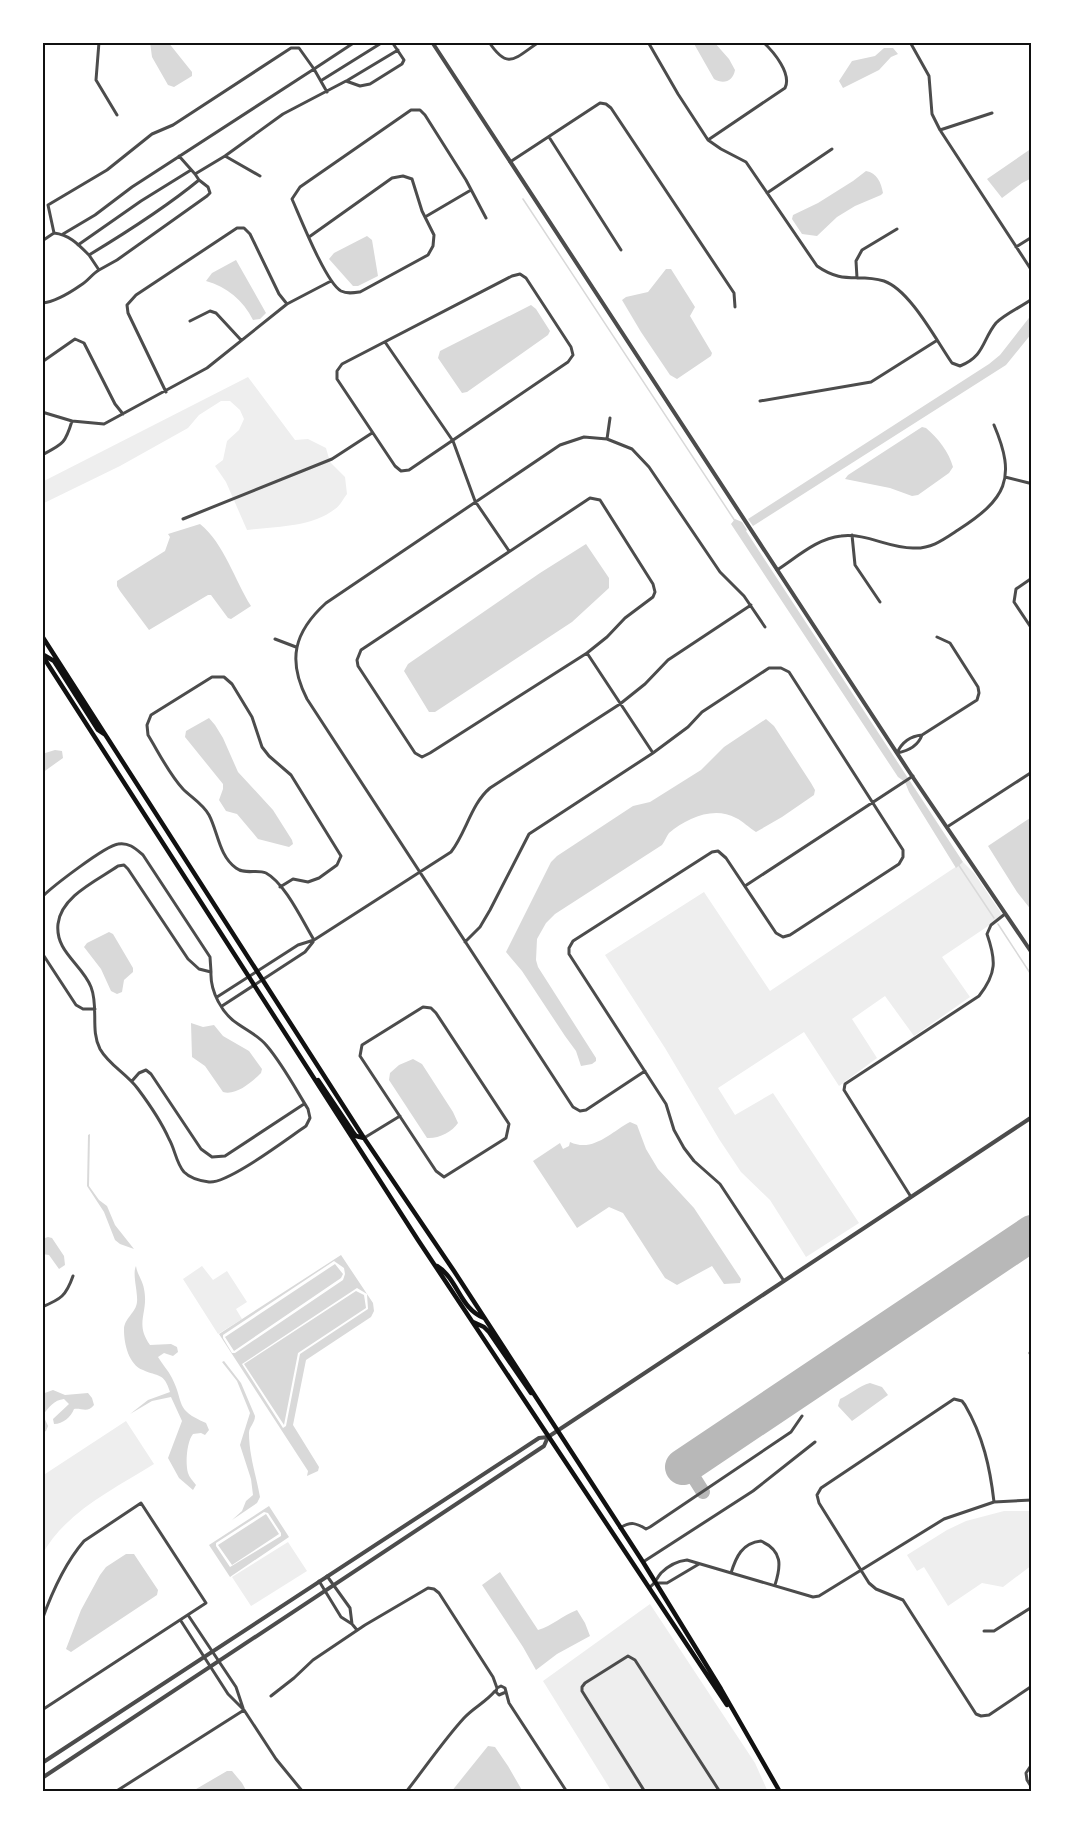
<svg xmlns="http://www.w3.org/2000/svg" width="1074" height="1834" font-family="'Titillium Web',sans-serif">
<rect width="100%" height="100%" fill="#fff"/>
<!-- green -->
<path fill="#eee" d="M248 377 295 440 308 439 326 448 330 462 345 477 347 494C343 499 340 506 335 509 311 528 276 526 247 530L226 482 215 466 223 460 227 441 239 430 244 419 240 410 230 401H221L199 415 188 428 120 466 42 504V482Z
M963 862 974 873 1003 916 942 957 970 997 914 1036 885 996 852 1019 877 1058 839 1086 804 1032 718 1088 735 1115 773 1093 859 1223 806 1257 770 1200 741 1172 719 1139 665 1048 605 955 704 892 770 991Z
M202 1266 213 1280 227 1271 247 1302 236 1309 242 1319 218 1334 183 1279Z
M126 1421 154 1464C114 1489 65 1512 42 1555V1476Z
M1004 1511H1032V1565L1003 1587 982 1583 948 1606 924 1567 917 1571 907 1555 947 1530 966 1521Z
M288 1542 307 1571 251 1606 232 1577Z
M650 1604 755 1763 768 1792H612L543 1681Z"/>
<!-- water -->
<path fill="#d9d9d9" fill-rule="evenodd" d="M150 42H168L192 72V76L174 87 168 85 152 57Z
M693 42H714L729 59 735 70C733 81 724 85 714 79Z
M884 48H893L898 54 891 57 879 70 843 88 839 81 852 61 875 56Z
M1032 148V178L1022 183 1002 198 987 179Z
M866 171C877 173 881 182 883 193L881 195 855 206 837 217 817 236 802 234 792 219 793 215 818 203 853 181Z
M367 236 372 240 378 276 358 286H353L329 259 334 253Z
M236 260 266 313 260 319 253 320C243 300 227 287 206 281L212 273Z
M666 269H671L695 307 690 316 712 353 711 356 677 379 670 375 641 332 622 300 626 297 648 292Z
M531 305 536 309 550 331 548 335 467 392 462 393 438 358 440 351Z
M1032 314V333L1006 365 753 526 748 519 989 364 1000 355Z
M922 427 926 428C938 438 949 452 953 467L949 473 918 495 912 496 890 488 845 479 848 475Z
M735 519 742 522 747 530 746 531 963 862 956 868 909 792 905 782 898 777 731 524Z
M200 524C224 543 235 581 251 606L231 619 228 618 211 595H208L149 630 120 591 117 586V581L165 551 170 537 168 534Z
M586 544 609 578V588L572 622 435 712H429L404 671 408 664 540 573Z
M209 718 215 725 223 738 238 772 273 810 292 840 293 844 289 847 258 839 237 814 226 811 219 800 223 789V784L185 737 186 731Z
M766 719 774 726 811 783 815 790 814 795 782 817 756 832C749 828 743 821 736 818 714 806 687 818 669 833 666 837 665 841 662 845L555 914 546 923 537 939 536 960 538 967 596 1058V1061L592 1064 581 1066 576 1051 565 1036 522 971 506 952 551 862 557 856 633 806 650 802 701 770 724 747Z
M55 750 62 751 63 758 42 773V754Z
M1030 818H1032V911L1017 892 988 846Z
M109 932 113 934 133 968V972L124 980 122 992 117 994 111 991 101 969 84 947 87 943Z
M191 1023 203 1027 214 1025 223 1036 249 1051 262 1069 261 1073C252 1082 236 1096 223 1092L205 1066 192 1057Z
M413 1059 422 1064 453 1112 458 1123C452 1132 438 1139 427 1138L389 1080 390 1073 399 1065Z
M630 1122 637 1125 646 1149 658 1169 694 1208 741 1279 740 1283 724 1284 712 1266 677 1285 665 1278 623 1213 609 1207 577 1228 533 1161 560 1143 563 1149 569 1146 570 1142C593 1153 611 1132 630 1122Z
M90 1134 89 1186 99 1200 107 1206 115 1225 134 1249 120 1244 115 1240 104 1212 87 1186 88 1135Z
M48 1237 52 1238 64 1256 65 1265 59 1269 49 1255 42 1254V1239Z
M341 1255 373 1303 374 1311 371 1317 306 1360 293 1425 319 1467 318 1471 307 1476 308 1471 219 1334ZM334 1261 344 1268 345 1274 343 1280 235 1353H232L223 1338V1335ZM357 1288 367 1294 368 1309 300 1354 286 1426 283 1428 242 1364Z
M335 1264 343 1274 341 1278 234 1351 225 1337Z
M136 1266C137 1274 143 1281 144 1289 149 1313 134 1323 150 1345L171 1344 177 1347 178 1352 173 1356 164 1353 158 1357C162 1364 168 1370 172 1378 185 1404 174 1409 206 1423L209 1430 205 1435 201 1433 193 1434C187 1441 185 1463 188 1473 189 1477 193 1481 196 1485L193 1490 179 1478 168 1458 182 1421 171 1397 152 1401 130 1414 148 1400 170 1392C164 1372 158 1377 143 1370 129 1365 124 1344 124 1330 124 1318 136 1313 137 1302 138 1291 132 1274 136 1266Z
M356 1291 364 1295 366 1308 298 1353 284 1425 244 1364Z
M224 1361 241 1383 255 1416C255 1423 249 1427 249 1433 249 1455 256 1475 260 1497L257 1503 232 1520 242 1511 246 1501 253 1495 251 1479 240 1445 250 1413 237 1381 222 1362Z
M870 1383 882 1387 888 1395 852 1421 838 1406 840 1399C851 1394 859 1386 870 1383Z
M53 1390 65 1395 88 1393 92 1398 94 1405C88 1413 82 1408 74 1409 71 1417 63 1424 54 1424L53 1419 69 1404 64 1399C54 1400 49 1407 43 1415L48 1426 46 1431 42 1433V1394Z
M269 1506 289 1537 230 1577 209 1545ZM264 1512 268 1513 281 1533V1536L230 1567 216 1546V1543Z
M266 1514 279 1534 232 1565 218 1545Z
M126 1554H134L158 1590 157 1595 71 1652 66 1649 81 1610 100 1575 106 1567Z
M500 1572 538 1630C552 1626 563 1615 577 1610L585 1623 590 1636 557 1654 536 1670 523 1647 482 1585Z
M488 1746 495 1747 508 1766 523 1792H451Z
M227 1771H232L242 1783 247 1792H191Z"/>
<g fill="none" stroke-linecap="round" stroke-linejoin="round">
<!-- stream -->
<path stroke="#d9d9d9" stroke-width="1.5" d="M523 199 735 521
M958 864 994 918
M998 924 1032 976"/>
<!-- taxiway -->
<path stroke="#b8b8b8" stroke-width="14" d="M686 1465 703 1492"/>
<!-- runway -->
<path stroke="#b8b8b8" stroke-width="36" d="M683 1467 1032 1233"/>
<!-- minor -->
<path stroke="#4c4c4c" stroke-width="3" d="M99 42 96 80 117 115
M489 42C508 71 515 58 539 42
M648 42 678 94 708 140 721 149 746 162 817 266C844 285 857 273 884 281 910 290 936 340 952 363L960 366C985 356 982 340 996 323 1005 314 1021 307 1032 299
M910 42 929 76 932 114 940 130 1032 271
M322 80 383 42
M348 80 398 50
M327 92 314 69 355 42
M940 130 992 113
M549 137 621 250
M708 140 785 88C792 74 774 52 763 42
M179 156 195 174
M225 156 260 176
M510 162 600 103 606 104 611 108 734 293 735 307
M767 193 832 149
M425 217 471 190
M54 233 48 205 107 170 152 134 173 125 291 48H299L314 69 132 187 95 215 63 234
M309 237 392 178 403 176 412 179 422 211 434 235 433 246 428 255 360 292C353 293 347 294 341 291 326 283 300 217 292 199L300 187 411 110H420L425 115 466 180 486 218
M42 241 54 233C70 235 78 244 89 255 127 232 165 208 199 180L195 174 225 156 283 114 346 81 360 86 370 84 402 64 404 60 392 42
M78 245 141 201 191 170
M1016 247 1032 237
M99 270 117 260 207 196 210 193 208 187 199 180
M520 274 526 278 571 347 573 355 568 362 409 470 401 471 395 466 337 379V371L342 364 512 276Z
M857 278 856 261 862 250 897 229
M42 303C54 302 71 292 81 285 88 281 92 274 99 270L89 255
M190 321 210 311 216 313 241 340
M385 342 453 441 475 501 509 551
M42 362 75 339 84 343 115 404 123 414
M166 392 128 313 127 305 136 295 237 228H244L250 234 279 294 287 304
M760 401 871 382 936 341
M42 412 72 421 104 424 207 368 287 304 331 281
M607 439 610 418
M42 455C63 444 65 444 72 421
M1005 477 1029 483
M590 498 600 500 653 584 655 592 653 597 625 618 607 637 587 653 430 753 422 757 415 753 358 666 357 660 361 650Z
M183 519 332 459 372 433
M852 535 855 565 880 602
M777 570C797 557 818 538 841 536 867 533 888 548 913 548 931 549 943 540 958 530 1006 499 1017 479 994 425
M1032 578 1016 589 1014 602 1032 629
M275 639 296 647
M587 653 653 753
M922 735C918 746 908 751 897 753 902 742 911 736 922 735L977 700 979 693 978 687 950 643 937 637
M947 827 1032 772
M124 865 128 869 188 959 199 969 211 972C210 991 222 1014 238 1024 248 1031 259 1036 267 1046 283 1065 295 1088 308 1109L310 1118 306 1126C288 1138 228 1184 209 1182 201 1181 190 1178 184 1172 176 1163 175 1149 169 1139 161 1121 150 1105 138 1089 127 1074 109 1065 100 1049 90 1030 99 1007 91 987 82 964 55 952 58 924 61 896 98 880 118 866Z
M745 886 913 776
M280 887 293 879 308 882 319 878 337 865 341 856 291 775 269 756 262 747 252 717 232 684 224 677H212L151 715 147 725 148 735C159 753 169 774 183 789 192 798 203 804 209 815 218 832 219 856 236 868 245 875 257 869 266 873 285 883 303 922 314 940
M42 897C53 886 105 846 118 844 129 842 136 849 143 855L210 957 211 972
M465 942 480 927 490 910 529 834 653 753 688 727 702 712 769 668H781L789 672 903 850V857L899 864 790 935 783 937 776 933 726 858 718 851 712 852 573 941 569 948V954L666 1104 674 1130 684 1148 694 1161 720 1184 784 1281
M42 953 76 1005 83 1009H95
M217 997 298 945 314 940 451 852C466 833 471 804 490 788L620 704 645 684 668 660 751 605
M222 1006 305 952 313 942
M423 1007 431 1008 436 1013 509 1124 506 1138 444 1177 436 1171 360 1056 362 1045Z
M645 1071 586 1110 580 1111 573 1107 307 699C287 660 294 632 326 603L560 445 584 437 607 439 632 449 649 467 720 572 744 596 765 627
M132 1081 139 1073 146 1070 151 1074 201 1149 212 1157 225 1156 304 1104
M364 1138 400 1116
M911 1197 844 1090 845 1084 979 996C997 973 996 960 987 934L991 925 1005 914
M42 1307C61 1299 66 1296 73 1276
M1032 1348 1030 1353 1032 1357
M994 1502C990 1467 983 1436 965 1405L962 1401 954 1399 821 1488 817 1495 819 1503 869 1583 876 1589 903 1600 976 1714 981 1716 989 1715 1032 1686
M620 1528C631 1521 636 1523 646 1529L650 1527 791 1432 802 1416
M643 1562 753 1491 815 1442
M731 1573C736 1557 742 1543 761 1541 783 1551 781 1566 775 1585
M327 1576 350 1608 352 1624 357 1630
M319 1581 341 1617 352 1624
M658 1583H667L699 1564
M649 1588C656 1583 656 1579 661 1573 668 1566 678 1561 687 1560L813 1597 819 1596 944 1519 994 1502 1032 1500
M188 1615 236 1687 243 1708
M42 1620C52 1592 65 1563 84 1541L141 1503 206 1603 42 1710
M181 1621 228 1694 244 1710 276 1759 303 1792
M984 1631H994L1032 1607
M506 1692 499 1695 496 1692 497 1688 501 1686 505 1688 509 1703 567 1792
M271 1696 294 1678 313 1660 365 1625 428 1588 434 1589 439 1593 493 1677 497 1688
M1032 1764 1026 1773 1027 1780 1032 1788
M115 1792 244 1710
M406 1792C425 1768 443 1741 464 1718 473 1708 486 1702 495 1691
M645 1792 582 1691V1687L585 1683 628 1656 635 1660 720 1792"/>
<!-- tertiary -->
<path stroke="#4c4c4c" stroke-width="4" d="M432 42 910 773 1032 953
M42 1763 539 1438 548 1437 1032 1117
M42 1778 544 1446 548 1437"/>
<!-- secondary -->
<path stroke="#111" stroke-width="4.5" d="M42 636 364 1138 454 1271 643 1562 721 1689 780 1792
M42 654 54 661 98 730 104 734
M42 655 418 1240 727 1705
M318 1080 353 1132 356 1136 364 1138
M437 1266C458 1279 460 1309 484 1318
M473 1322 484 1327 489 1332 531 1393"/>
</g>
<!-- border -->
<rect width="1074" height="1834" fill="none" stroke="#ffffff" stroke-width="87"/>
<rect x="44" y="44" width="986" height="1746" fill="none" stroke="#111" stroke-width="2"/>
</svg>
